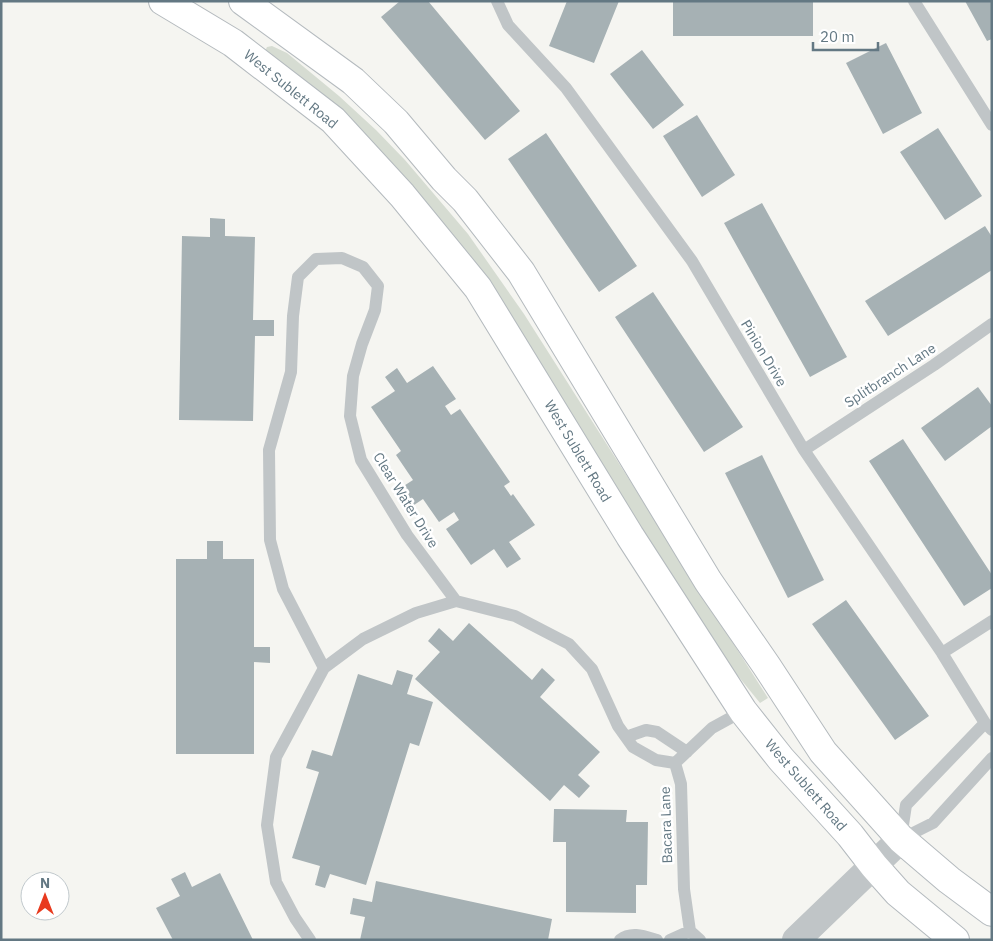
<svg xmlns="http://www.w3.org/2000/svg" width="993" height="941" font-family="'IBM Plex Sans',sans-serif">
<rect width="100%" height="100%" fill="#f5f5f1"/>
<!-- green -->
<path fill="#d6dcd2" d="M272 46 287 53 339 96 376 130 405 160 468 234 524 314 768 698 760 703 717 650 508 324 267 58 265 51 267 47Z"/>
<!-- building -->
<path fill="#a6b1b4" d="M400 1H428L520 111 485 140 381 17Z
M567 1H619L594 63 549 46Z
M673 1H813V36H673Z
M965 1H992V39L987 41Z
M886 43 922 113 883 134 846 63Z
M642 50 684 105 653 129 610 74Z
M697 115 735 175 702 197 663 136Z
M938 128 982 196 945 220 900 152Z
M546 133 637 266 599 292 508 159Z
M762 203 847 357 810 377 724 223Z
M210 218 225 219V236L255 237 253 320H274V336H255L253 421 179 420 182 236 210 237Z
M985 226 992 237V270L888 336 865 301Z
M653 292 743 427 704 452 615 317Z
M433 366 456 399 445 406 451 415 460 409 510 482 504 486 511 496 513 494 535 525 509 542 521 559 507 568 494 549 471 565 446 529 459 520 454 512 439 522 423 499 411 507 399 489 413 480 396 455 401 451 371 407 395 391 385 377 397 368 407 383Z
M978 387 992 406V426L945 461 921 428Z
M903 439 992 575V588L964 606 869 461Z
M762 455 824 580 788 598 725 473Z
M207 541H223V559H254V647H270V663L254 662V754H176V559H207Z
M846 600 929 716 895 740 812 624Z
M469 623 532 680 542 668 555 680 540 697 600 752 578 775 590 786 579 798 564 785 550 801 415 679 440 652 428 641 439 628 453 641Z
M397 670 413 675 407 694 433 702 419 746 410 743 366 885 330 874 325 888 315 885 320 866 292 858 319 772 306 768 312 750 332 756 358 674 392 685Z
M554 809 627 810 626 822H648L647 885H636V913L566 912V842H553Z
M185 872 192 887 220 873 253 940H173L156 908 180 896 171 879Z
M376 881 552 919 548 940H360L365 917 350 914 353 898 372 902Z"/>
<g fill="none" stroke-linecap="round" stroke-linejoin="round">
<!-- secondary casing -->
<g stroke="#b4babe" stroke-width="30">
<path id="secondary" d="M163 1 233 43 333 120 402 195 478 288 630 536 743 711 781 759 850 835 874 866 898 893 955 940
M243 1 353 81 396 122 444 179 465 200 521 272 708 581 766 665 823 752 901 839 949 880 992 912"/>
</g>
<!-- service -->
<path stroke="#c0c5c7" stroke-width="12" d="M497 1 508 25 566 88 692 261 804 450 942 653 985 723 992 730
M914 1 992 125
M804 450 934 365 992 324
M942 653 992 621
M324 668 283 589 270 540 269 450 291 372 293 316 298 277 316 259 342 258 363 267 378 286 375 310 362 344 353 376 350 416 361 460 407 535 456 601
M626 737 646 730 657 732 687 752
M901 838 906 805 985 723
M901 839 933 823 992 758
M310 940 295 918 276 882 267 825 276 757 324 668 363 639 416 613 456 601 515 616 569 644 592 669 618 726 633 747 656 760 675 763
M620 940C631 931 644 936 657 940
M670 940 690 931
M700 940 690 931 684 889 681 784 675 763 712 728 743 711"/>
<!-- tertiary -->
<path stroke="#c0c5c7" stroke-width="28" d="M796 940 901 839"/>
<!-- secondary -->
<use href="#secondary" stroke="#fff" stroke-width="28"/>
</g>
<g text-anchor="middle" stroke-width="5" stroke-linejoin="round" paint-order="stroke">
<!-- street labels -->
<g font-size="14" fill="#637883" stroke="#fff">
<text transform="translate(291 89) rotate(39)" y="5">West Sublett Road</text>
<text transform="translate(764 353) rotate(59)" y="5">Pinion Drive</text>
<text transform="translate(890 375) rotate(-33)" y="5">Splitbranch Lane</text>
<text transform="translate(578 451) rotate(59)" y="5">West Sublett Road</text>
<text transform="translate(406 500) rotate(58)" y="5">Clear Water Drive</text>
<text transform="translate(806 785) rotate(49)" y="5">West Sublett Road</text>
<text transform="translate(666 825) rotate(-92)" y="5">Bacara Lane</text>
</g>
</g>
<!-- border -->
<rect width="993" height="941" fill="none" stroke="#637883" stroke-width="5"/>
<!-- north arrow -->
<g transform="translate(45 896)"><circle r="24" fill="#ffffff" stroke="#c1c9cd"/>
<path d="M0-4L9 19L0 12L-9 19Z" fill="#e83a1e"/>
<text y="-8" font-size="14" font-weight="bold" text-anchor="middle" fill="#637883">N</text>
</g>
<!-- scale -->
<path d="M813 42v8h65v-8" fill="none" stroke="#637883" stroke-width="2.5"/>
<text x="820" y="42" font-size="15" fill="#637883" stroke="#ffffff" stroke-width="4" paint-order="stroke">20 m</text>
</svg>
